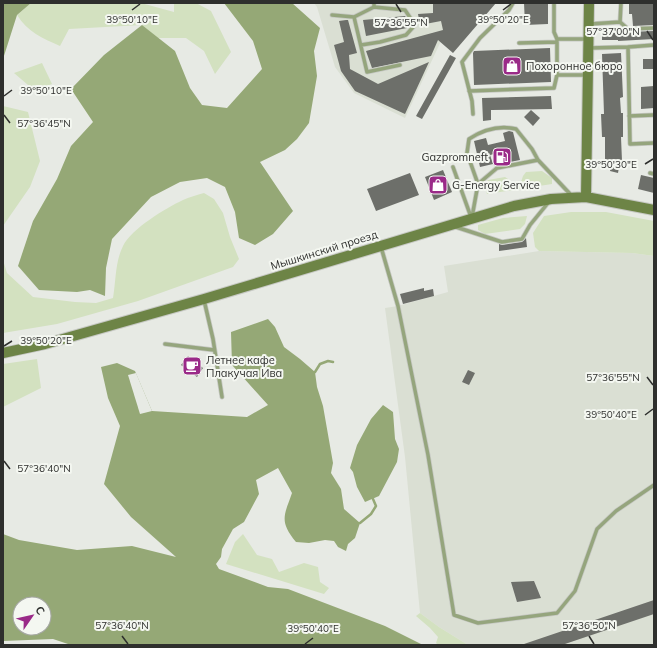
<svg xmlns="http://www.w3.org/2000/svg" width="657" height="648" font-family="Mulish,sans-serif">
<rect width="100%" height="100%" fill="#e7eae4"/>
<!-- built -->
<path fill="#dadfd3" d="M314 3H474L441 41 405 118 354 93 335 67 317 7Z
M539 251 632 253 654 256V645H468L439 627 420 613 405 457 385 308 398 306 448 292 444 266Z"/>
<!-- green -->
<path fill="#d3e1c0" d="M31 3H141L174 12V3H196L211 11 231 52 215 74 204 51 186 38H158L142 25 69 29 60 46C42 38 28 32 17 15Z
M42 63 52 84 35 91 14 73Z
M3 106 28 112 40 161 30 187 3 226Z
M542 171 552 178V184L487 194 484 184 488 180 505 177 508 179V188L520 185 523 176 526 172Z
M204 193 214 199 223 213 230 237 239 259 233 267 138 301 57 324 3 333V260L7 273 33 297 75 302 96 303 113 298C116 281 115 262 123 246 131 229 166 208 183 200 189 197 197 195 204 193Z
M571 212H606L654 221V256L632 253 539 251 535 247 533 233 544 216Z
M527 216 525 224 520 229 485 234 478 230V225L503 218Z
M37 359 41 388 3 407V364Z
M243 534 257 555 272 559 279 572 304 563 318 567 320 582 329 588 324 594 226 564 235 542Z
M420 613 439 627 468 645H438L436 643 438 637 430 628 416 616Z"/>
<!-- water -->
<path fill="#95a876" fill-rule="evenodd" d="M3 3H31L17 15 3 59Z
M224 3H292L320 28 314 51 317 76 309 123 297 139 285 150 260 162 293 211 273 234 255 245 239 238 235 212 225 187 207 178 180 182 151 197 112 239 106 268 105 296 90 290 77 292 39 290 18 266 33 221 57 179 71 146 93 122 71 89 104 55 142 25 175 51 190 88 202 105 227 108 262 69 253 41Z
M268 319 275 327 284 347 300 359 315 372 317 387 323 406 333 463 331 473 341 489 344 509 360 523 355 538 348 544 346 551 338 547 334 541 325 540 309 543 296 542C279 521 284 516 292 493L278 468 256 480 259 494 244 522 233 529 222 549 221 557 216 564 219 569 268 587 288 589 385 626 423 645H71L53 639 3 641V534L19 540 77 550 132 546 176 557 131 517 104 484 120 426 108 398 101 367 117 363 135 371 152 411 247 417 268 405 232 365 231 332ZM20 604H44V628H20Z
M383 405 393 412 395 439 399 449 397 462 379 496 365 502 357 487 353 472 350 468 357 445 371 419Z"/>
<!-- pier -->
<path fill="#e7eae4" d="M136 373 152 411 140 414 128 375Z"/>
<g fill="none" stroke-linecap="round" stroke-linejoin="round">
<!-- stream -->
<path stroke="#95a876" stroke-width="2.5" d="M315 372 320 364 328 361 333 362
M360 523 371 514 376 506 373 499"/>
</g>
<!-- building -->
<path fill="#6d6f6a" d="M433 3H496L453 53 438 40 431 56 372 68 366 51 443 30 441 21 420 25 418 14 433 13Z
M524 3H548V24L525 25Z
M629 3H654V25L633 26 632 14H629Z
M405 16 409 22 407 28 366 36 363 20Z
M346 20H348L357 53 349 55 350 69 378 84 429 62 405 114 355 91 341 71 334 45 344 42 339 21Z
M654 31V39L618 41V40H602V33Z
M550 48 551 82 474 85 473 53 474 51Z
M621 53 623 97 620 98 621 113H623V137H621L622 161H620L618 173 610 171 612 161H605V137H602L601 114H604L602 54Z
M450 55 456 58 422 119 416 116Z
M643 59H654V69H643Z
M654 86V108L641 109V87Z
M551 96 552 109 491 110V120L483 121 482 98Z
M531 110 540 118 533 126 524 117Z
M509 131 513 132 520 160 510 162 507 151 490 155 493 164 480 167 474 141 486 138 488 145 505 141 503 133Z
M443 170 452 192 434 200 425 177Z
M410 173 419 195 376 211 367 189Z
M641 175 654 178V193L638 189Z
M526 238 527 247 499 251V244L502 245 522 242Z
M424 288V291L433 289 434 296 403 304 400 294Z
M188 356 203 368 197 377 181 365Z
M468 370 475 373 469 385 462 382Z
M534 581 541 598 517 602 511 582Z
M654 600V614L562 645H524V644Z"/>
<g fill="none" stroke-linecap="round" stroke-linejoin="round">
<!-- service casing -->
<g stroke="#c6c8c3" stroke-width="5">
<path id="service" d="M374 3V7L354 17 367 72 400 65
M554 3V32L557 39
M332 15 354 17
M620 22 621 3
M590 24 620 22 628 29 654 28
M557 41V39H587
M519 43 557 42V75H587
M361 45 380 42 406 35 415 25 405 10 374 7
M628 47 654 45
M590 48 628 47 630 144 654 143
M469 91 554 88 557 75
M473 114 472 101 462 62 480 38 509 10 513 3
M629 116 654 115
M453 167 471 217
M650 173 654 174
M478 184 467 153 469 139C483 130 499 125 516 129L532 149 538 160
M472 217 478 184 497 168 538 160 572 196
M456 227 502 242 522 239 530 225 548 203
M381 247 398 306 428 455 454 615 478 623 557 613 575 591 597 529 616 511 654 485
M204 300 213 339 222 397
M165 344 214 350"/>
</g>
<!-- secondary casing -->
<g stroke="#c6c8c3" stroke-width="12">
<path id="secondary" d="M586 197 589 3
M3 353 45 344 204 299 514 206 551 199 586 197 654 210"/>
</g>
<!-- service -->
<use href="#service" stroke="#95a57d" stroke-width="3.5"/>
<!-- secondary -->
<use href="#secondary" stroke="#6d8446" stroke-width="10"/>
</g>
<!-- ticks -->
<path fill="none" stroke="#2e2f2d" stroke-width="1.5" d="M396 4 401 12M132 10 140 4M503 10 511 4M647 31 653 40M4 96 12 90M4 115 10 123M645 164 653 159M4 346 12 341M647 377 653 385M645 415 653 409M4 461 10 469M122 636 128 644M589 636 594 644M305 644 313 638"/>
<!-- icons -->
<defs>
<g id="shop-square" transform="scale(1)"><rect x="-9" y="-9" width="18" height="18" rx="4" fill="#9a2a88" stroke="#f4f7f1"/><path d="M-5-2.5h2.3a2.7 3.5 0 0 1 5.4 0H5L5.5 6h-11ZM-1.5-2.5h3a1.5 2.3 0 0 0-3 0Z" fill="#fff"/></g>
<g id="fuel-square" transform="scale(1)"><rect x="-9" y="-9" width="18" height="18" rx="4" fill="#9a2a88" stroke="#f4f7f1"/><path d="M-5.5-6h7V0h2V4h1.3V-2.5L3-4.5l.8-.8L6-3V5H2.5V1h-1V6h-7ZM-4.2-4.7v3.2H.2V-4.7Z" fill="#fff"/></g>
<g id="cafe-square" transform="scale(1)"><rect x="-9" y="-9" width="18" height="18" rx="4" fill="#9a2a88" stroke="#f4f7f1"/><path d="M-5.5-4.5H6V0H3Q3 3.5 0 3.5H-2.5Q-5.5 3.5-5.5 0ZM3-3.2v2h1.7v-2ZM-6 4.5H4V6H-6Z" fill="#fff"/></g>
</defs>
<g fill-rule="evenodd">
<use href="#shop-square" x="512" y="66"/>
<use href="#fuel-square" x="502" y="157"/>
<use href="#shop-square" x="438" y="185"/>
<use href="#cafe-square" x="192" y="366"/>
</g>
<g text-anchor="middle" stroke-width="4" stroke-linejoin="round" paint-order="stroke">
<!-- poi labels -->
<g font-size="11" fill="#2e2f2d" stroke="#f4f7f1" text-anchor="start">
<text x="526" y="70">Похоронное бюро</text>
<text x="488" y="161" text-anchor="end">Gazpromneft</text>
<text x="452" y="189">G-Energy Service</text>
<text x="206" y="364">Летнее кафе<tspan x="206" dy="13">Плакучая Ива</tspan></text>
</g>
<!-- street labels -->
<g font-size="11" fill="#2e2f2d" stroke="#f4f7f1">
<text transform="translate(324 250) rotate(-17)" y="4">Мышкинский проезд</text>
</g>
</g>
<g font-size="10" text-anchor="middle" fill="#2e2f2d" stroke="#f4f7f1" stroke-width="4" stroke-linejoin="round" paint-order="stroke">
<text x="503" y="23">39°50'20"E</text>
<text x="132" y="23">39°50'10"E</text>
<text x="401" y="26">57°36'55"N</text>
<text x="613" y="35">57°37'00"N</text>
<text x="46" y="94">39°50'10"E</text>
<text x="44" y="127">57°36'45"N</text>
<text x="611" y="168">39°50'30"E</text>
<text x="46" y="344">39°50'20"E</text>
<text x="613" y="381">57°36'55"N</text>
<text x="611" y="418">39°50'40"E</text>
<text x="44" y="472">57°36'40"N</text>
<text x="122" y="629">57°36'40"N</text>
<text x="589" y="629">57°36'50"N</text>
<text x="313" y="632">39°50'40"E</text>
</g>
<!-- border -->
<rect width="657" height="648" fill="none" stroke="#2e2f2d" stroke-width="8"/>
<!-- north arrow -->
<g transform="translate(32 616) rotate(56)"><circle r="19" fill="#f4f7f1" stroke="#a5a7a3"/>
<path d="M0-3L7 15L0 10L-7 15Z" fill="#9a2a88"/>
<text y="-6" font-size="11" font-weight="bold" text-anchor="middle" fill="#2e2f2d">С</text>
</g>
</svg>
